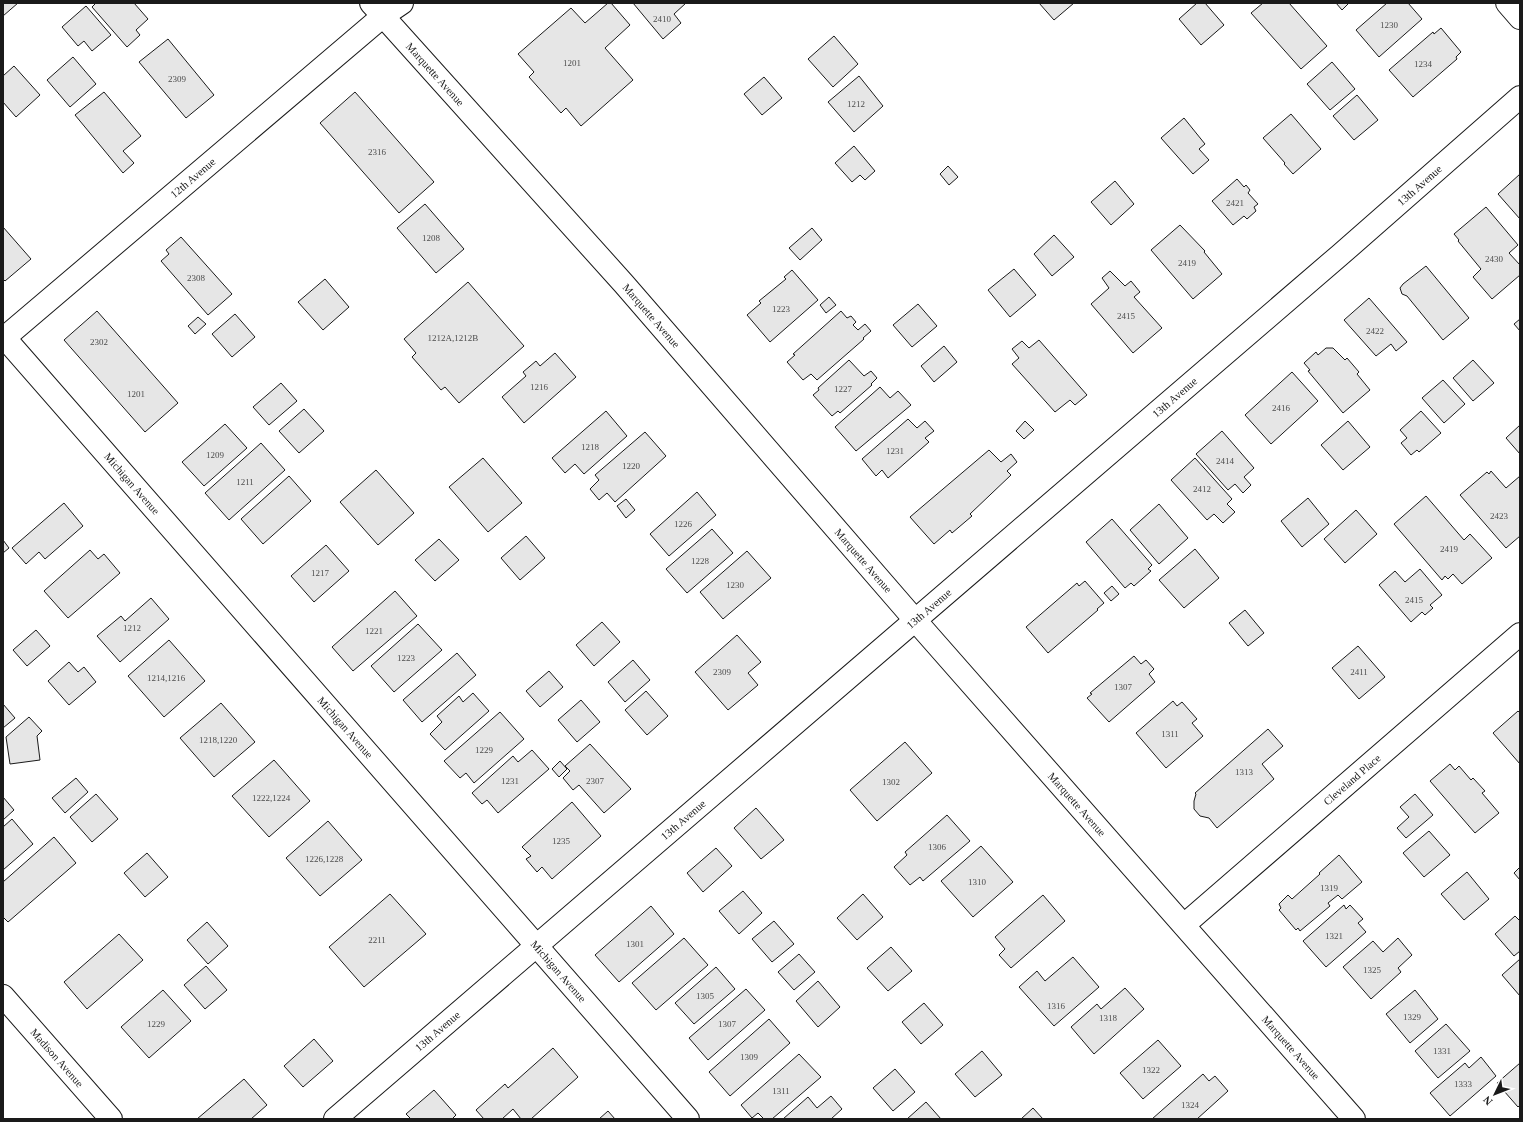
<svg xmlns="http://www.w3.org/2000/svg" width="1523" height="1122" font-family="'Times New Roman',serif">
<rect width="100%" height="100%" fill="#fff"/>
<!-- building -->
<path fill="#e6e6e6" stroke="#1a1a1a" d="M3 3H18L3 16Z
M96 3H134L148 19 136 30 140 35 127 47 92 7Z
M608 3H611L630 25 605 48 633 80 581 126 566 108 561 113 529 77 534 72 518 54 571 8 585 23Z
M633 3H686L674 14 681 23 663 39Z
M1039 3H1074L1054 20Z
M1197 3H1205L1224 25 1201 45 1179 19Z
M1263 3H1289L1327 46 1301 69 1251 13Z
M1336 3H1349L1342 10Z
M1387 3H1408L1422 19 1379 57 1356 30Z
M86 6 111 35 92 51 84 41 78 46 62 27Z
M1441 28 1461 52 1456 57 1457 59 1413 97 1389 70 1433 32 1434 34Z
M834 36 858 64 833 87 808 59Z
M168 39 214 95 186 118 139 62Z
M73 57 96 84 70 107 47 80Z
M1332 62 1355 89 1330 110 1307 84Z
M14 66 40 95 16 117 3 102V76Z
M859 76 883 106 854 132 828 102Z
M764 77 782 98 762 115 744 94Z
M104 92 141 136 123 151 134 163 123 173 75 115Z
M355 92 434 182 399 213 320 123Z
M1357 95 1378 120 1354 140 1333 116Z
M1291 114 1321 149 1293 174 1284 164 1285 163 1263 138Z
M1184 118 1205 144 1199 149 1209 160 1193 174 1161 138Z
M854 146 875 171 865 180 860 175 852 182 835 163Z
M948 166 958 177 949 185 940 174Z
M1520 174V219L1498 194Z
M1237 179 1244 187 1246 185 1250 190 1248 193 1258 204 1254 207 1256 211 1247 219 1244 216 1233 225 1212 201Z
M1115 181 1134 204 1111 225 1091 202Z
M425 204 464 249 436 273 397 228Z
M1486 207 1518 245 1509 253 1520 265V275L1492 299 1473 277 1481 269 1458 241 1459 240 1454 234Z
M1180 225 1205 251 1204 252 1222 274 1193 299 1151 250Z
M3 227 31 259 5 281 3 279Z
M812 228 822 240 800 260 789 248Z
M1054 235 1074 257 1052 276 1034 254Z
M181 237 232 294 208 315 161 261 169 254 166 250Z
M1426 266 1469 318 1443 340 1407 296 1402 294 1400 288 1403 284Z
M1014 269 1036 295 1010 317 988 290Z
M792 270 818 300 770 342 747 315 761 303 759 301 786 279 784 277Z
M1110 271 1125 286 1131 281 1140 292 1134 297 1162 328 1133 353 1091 304 1109 288 1102 278Z
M325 279 349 307 323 330 298 302Z
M468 282 524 346 459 403 445 387 441 390 412 357 416 353 404 339Z
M829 297 836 305 826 313 820 305Z
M1369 298 1407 342 1396 351 1391 344 1376 356 1344 320Z
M918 304 937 326 912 347 893 325Z
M97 311 178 403 145 432 64 340Z
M841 311 847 318 851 316 856 322 853 325 858 330 865 324 871 331 863 338 864 339 817 380 811 374 803 380 787 362 795 355 793 354Z
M235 314 255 337 232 357 212 334Z
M198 317 206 324 195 334 188 326Z
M1520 319V331L1514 324Z
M1039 340 1087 395 1075 405 1070 400 1055 412 1012 364 1019 358 1012 349 1022 341 1029 348Z
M944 346 957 362 934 382 921 366Z
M1326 348H1333L1345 360 1347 358 1359 372 1357 374 1370 390 1343 413 1308 371 1310 370 1304 363 1316 352 1318 355Z
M555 353 576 377 524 423 502 397 526 376 523 372 536 361 540 366Z
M849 360 864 376 871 371 877 378 871 384 872 385 840 413 838 411 832 416 813 395 819 390 818 388Z
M1473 360 1494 383 1473 401 1453 378Z
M1292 372 1318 401 1271 444 1245 415Z
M1443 380 1465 404 1444 423 1422 398Z
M281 383 297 401 269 425 253 407Z
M880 387 890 398 898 391 911 405 856 451 835 427Z
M304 409 324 431 299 453 279 431Z
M606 411 627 436 584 474 575 464 565 473 552 458Z
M1421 411 1441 433 1419 452 1417 450 1411 455 1401 443 1407 438 1400 430Z
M908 419 917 428 925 421 934 431 925 438 929 442 888 478 882 470 876 476 862 459Z
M1025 421 1034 430 1024 439 1016 431Z
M1348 421 1370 447 1343 470 1321 445Z
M225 424 247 448 204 486 182 462Z
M1520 425V454L1506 438Z
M1222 431 1254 468 1244 477 1251 485 1243 493 1235 484 1228 490 1196 454Z
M645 432 666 456 615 502 607 493 599 500 590 489 599 480 595 475Z
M261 443 285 470 229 520 205 493Z
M989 450 1001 462 1011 454 1017 462 1007 471 1011 475 970 514 972 516 952 533 950 530 934 544 910 517Z
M483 458 522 503 488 532 449 487Z
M1195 458 1232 499 1227 504 1235 512 1223 523 1214 514 1207 520 1171 480Z
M376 470 414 513 378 545 340 502Z
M1491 471 1506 488 1520 476V536L1506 548 1460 495 1487 472 1489 474Z
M289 476 311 501 263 544 241 519Z
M697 492 716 515 669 556 650 534Z
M1426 496 1464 540 1470 534 1492 558 1462 584 1453 574 1448 579 1445 576 1442 580 1394 524Z
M1308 498 1329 524 1302 547 1281 521Z
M626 499 635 510 626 518 617 506Z
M64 503 83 526 45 559 39 552 26 564 12 548Z
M1159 504 1188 538 1159 564 1130 530Z
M1356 510 1377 534 1345 563 1324 539Z
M1112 519 1152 565 1148 569 1151 571 1134 586 1131 583 1125 588 1086 542Z
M712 529 733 553 687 593 666 569Z
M526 536 545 558 520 580 501 558Z
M439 539 459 560 435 581 415 560Z
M3 540 9 548 3 553Z
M326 545 349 571 314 602 291 576Z
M1195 549 1219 578 1184 608 1159 580Z
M90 550 98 559 104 554 120 573 68 618 44 591Z
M747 551 771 578 723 619 700 592Z
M1420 569 1442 595 1430 605 1433 608 1425 615 1422 612 1411 622 1379 585 1395 571 1405 582Z
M1085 581 1104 603 1097 609 1098 610 1048 653 1026 627 1077 583 1079 586Z
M1112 586 1119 594 1111 601 1104 593Z
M395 591 417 616 353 671 332 647Z
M151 598 169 619 120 662 97 636 121 616 125 621Z
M1245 610 1264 633 1248 646 1229 623Z
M602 622 620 642 594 666 576 645Z
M418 624 442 650 394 692 371 666Z
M36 630 50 646 27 666 13 650Z
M737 635 761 662 748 673 758 685 728 710 695 672Z
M169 640 205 681 164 717 128 676Z
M1358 646 1385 677 1359 699 1332 668Z
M457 653 476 675 422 722 403 700Z
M1134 656 1141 664 1146 660 1154 669 1149 674 1155 682 1109 722 1087 698 1092 694 1090 693Z
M633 660 650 680 625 702 608 682Z
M69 662 78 672 84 667 96 682 69 705 48 681Z
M549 671 563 687 540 707 526 691Z
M646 691 668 716 647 735 625 710Z
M473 693 489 711 445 750 430 734 442 722 437 716 459 696 463 702Z
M581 700 600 722 577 742 558 720Z
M1173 701 1177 706 1182 702 1197 719 1192 723 1203 736 1166 768 1136 733Z
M221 703 255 742 214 777 180 738Z
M3 704 15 718 3 728Z
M1518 711 1520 713V764L1493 733Z
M500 712 524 739 474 783 466 773 460 778 444 761Z
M29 717 42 731 37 736 40 760 10 764 6 737Z
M1268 729 1283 746 1262 764 1274 779 1217 828 1209 818 1200 816 1194 809V801L1196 794 1195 793Z
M905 742 932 773 877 821 850 790Z
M590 744 631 789 604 813 579 785 573 790 563 778 570 771 565 766Z
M532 750 549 769 498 813 487 800 482 804 472 793 513 756 518 762Z
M274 760 310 801 269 837 232 796Z
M560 761 567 769 559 777 552 769Z
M1450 764 1455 770 1459 766 1471 780 1473 778 1485 791 1482 793 1499 813 1475 833 1430 781Z
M76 778 88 792 65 813 52 798Z
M96 794 118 819 92 842 70 817Z
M1415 794 1433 815 1406 838 1397 828 1409 817 1400 807Z
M3 797 14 810 3 820Z
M572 802 601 836 552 879 542 867 537 872 526 859 531 856 522 847Z
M756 808 784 840 761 859 734 828Z
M947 815 970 841 923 881 920 877 910 885 894 867 907 855 905 852Z
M12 819 33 844 3 870V827Z
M328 821 362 860 320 896 286 858Z
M1429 831 1450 855 1424 877 1403 853Z
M54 837 76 863 8 922 3 917V882Z
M981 846 1013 882 973 917 941 881Z
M716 848 732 866 703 892 687 873Z
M147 853 168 877 145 897 124 873Z
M1339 855 1362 882 1342 899 1338 895 1328 903 1330 906 1300 931 1298 928 1296 930 1279 910 1281 908 1279 904 1288 895 1292 899 1320 874 1319 873Z
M1520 867V880L1514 873Z
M1467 872 1489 899 1464 920 1441 894Z
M743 891 762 913 739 934 719 911Z
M390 894 426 934 364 987 329 947Z
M863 894 883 917 857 940 837 918Z
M1043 895 1065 921 1011 968 999 955 1005 949 995 937Z
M1344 905 1346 909 1350 905 1363 919 1358 923 1366 932 1326 967 1303 941Z
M651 906 674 934 619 982 595 955Z
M1515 916 1520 921V951L1514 956 1495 934Z
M774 921 794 944 772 962 752 939Z
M207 922 228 946 208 964 187 940Z
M119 934 143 960 87 1009 64 982Z
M684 938 708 965 656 1010 632 983Z
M1398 938 1412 955 1398 968 1401 972 1371 999 1343 967 1373 941 1383 952Z
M891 947 912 971 888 991 867 968Z
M799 954 815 972 794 990 778 972Z
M1073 957 1099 987 1054 1026 1019 987 1037 971 1045 981Z
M1520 959V996L1502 975Z
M206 966 227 990 205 1009 184 985Z
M716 967 735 989 694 1024 675 1003Z
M818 981 840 1007 818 1027 796 1001Z
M1125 988 1144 1009 1094 1054 1071 1027 1097 1004 1101 1009Z
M746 989 765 1010 708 1060 689 1038Z
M163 990 191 1021 149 1058 121 1027Z
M1415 990 1438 1019 1410 1043 1386 1014Z
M924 1003 943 1025 921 1044 902 1022Z
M769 1019 790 1043 730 1096 709 1072Z
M1446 1024 1470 1051 1438 1078 1415 1051Z
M314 1039 333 1061 303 1087 284 1066Z
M1158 1040 1181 1066 1143 1099 1120 1073Z
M553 1048 578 1077 531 1119H521L513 1109 502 1119H484L476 1110 505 1084 508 1088Z
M982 1051 1002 1075 975 1097 955 1074Z
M799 1054 821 1077 772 1119H764L758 1113 752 1118 741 1105Z
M1481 1057 1496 1076 1450 1116 1430 1093 1465 1063 1469 1068Z
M1520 1063V1105L1518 1107 1497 1083Z
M895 1069 915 1092 893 1111 873 1088Z
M1203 1074 1209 1081 1215 1076 1228 1091 1197 1119H1152Z
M244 1079 267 1105 251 1119H197Z
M434 1090 456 1115 452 1119H411L406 1114Z
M831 1096 842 1109 831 1119H783L808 1097 817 1108Z
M926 1102 941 1119H907Z
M1033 1108 1043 1119H1021Z
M608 1111 615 1119H599Z"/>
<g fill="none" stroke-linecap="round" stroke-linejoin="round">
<!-- street casing -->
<g stroke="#1a1a1a" stroke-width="24">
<g id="street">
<path d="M1507 3 1520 18"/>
<path id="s1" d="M3 336 688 1119"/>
<path id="s2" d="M3 339 383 16 624 284 915 620 1354 1119"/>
<path id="s3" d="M1184 925 1520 634"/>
<path id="s4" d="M3 996 111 1119"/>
<path id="s5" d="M335 1119 1340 255 1520 97"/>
</g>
</g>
<!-- primary casing -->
<g stroke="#1a1a1a" stroke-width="24">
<path id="primary" d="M371 3 383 16 402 3"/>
</g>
<!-- street -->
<use href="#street" stroke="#fff" stroke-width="22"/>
<!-- primary -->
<use href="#primary" stroke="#fff" stroke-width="22"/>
</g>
<g text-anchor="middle" stroke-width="3" stroke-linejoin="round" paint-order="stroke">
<!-- number labels -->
<g font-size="9" fill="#4d4d4d">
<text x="662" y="22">2410</text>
<text x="1389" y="28">1230</text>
<text x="572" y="66">1201</text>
<text x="1423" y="67">1234</text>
<text x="177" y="82">2309</text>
<text x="856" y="107">1212</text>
<text x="377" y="155">2316</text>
<text x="1235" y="206">2421</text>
<text x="431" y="241">1208</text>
<text x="1494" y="262">2430</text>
<text x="1187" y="266">2419</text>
<text x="196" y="281">2308</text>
<text x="781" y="312">1223</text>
<text x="1126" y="319">2415</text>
<text x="1375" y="334">2422</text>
<text x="453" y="341">1212A,1212B</text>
<text x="99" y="345">2302</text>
<text x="539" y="390">1216</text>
<text x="843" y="392">1227</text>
<text x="136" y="397">1201</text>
<text x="1281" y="411">2416</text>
<text x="590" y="450">1218</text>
<text x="895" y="454">1231</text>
<text x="215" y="458">1209</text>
<text x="1225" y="464">2414</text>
<text x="631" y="469">1220</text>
<text x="245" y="485">1211</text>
<text x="1202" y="492">2412</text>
<text x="1499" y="519">2423</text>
<text x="683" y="527">1226</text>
<text x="1449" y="552">2419</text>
<text x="700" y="564">1228</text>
<text x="320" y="576">1217</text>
<text x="735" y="588">1230</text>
<text x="1414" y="603">2415</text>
<text x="132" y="631">1212</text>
<text x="374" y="634">1221</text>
<text x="406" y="661">1223</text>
<text x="722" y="675">2309</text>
<text x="1359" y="675">2411</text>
<text x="166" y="681">1214,1216</text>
<text x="1123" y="690">1307</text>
<text x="1170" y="737">1311</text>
<text x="218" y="743">1218,1220</text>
<text x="484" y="753">1229</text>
<text x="1244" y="775">1313</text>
<text x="510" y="784">1231</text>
<text x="595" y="784">2307</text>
<text x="891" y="785">1302</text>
<text x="271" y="801">1222,1224</text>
<text x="561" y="844">1235</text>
<text x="937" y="850">1306</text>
<text x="324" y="862">1226,1228</text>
<text x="977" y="885">1310</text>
<text x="1329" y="891">1319</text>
<text x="1334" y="939">1321</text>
<text x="377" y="943">2211</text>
<text x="635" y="947">1301</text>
<text x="1372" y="973">1325</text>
<text x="705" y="999">1305</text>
<text x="1056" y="1009">1316</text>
<text x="1412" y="1020">1329</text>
<text x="1108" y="1021">1318</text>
<text x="156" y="1027">1229</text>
<text x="727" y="1027">1307</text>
<text x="1442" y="1054">1331</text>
<text x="749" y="1060">1309</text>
<text x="1151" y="1073">1322</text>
<text x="1463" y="1087">1333</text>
<text x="781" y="1094">1311</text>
<text x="1190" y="1108">1324</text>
</g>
<!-- street labels -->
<g font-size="11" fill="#1a1a1a" stroke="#fff">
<text dy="4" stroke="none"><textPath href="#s2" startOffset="577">Marquette Avenue</textPath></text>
<text dy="4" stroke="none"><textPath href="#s2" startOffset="249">12th Avenue</textPath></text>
<text dy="4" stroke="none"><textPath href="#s5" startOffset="1431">13th Avenue</textPath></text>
<text dy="4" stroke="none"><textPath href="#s2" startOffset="901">Marquette Avenue</textPath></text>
<text dy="4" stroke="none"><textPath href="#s5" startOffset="1107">13th Avenue</textPath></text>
<text dy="4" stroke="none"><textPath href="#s1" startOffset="196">Michigan Avenue</textPath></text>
<text dy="4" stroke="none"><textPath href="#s2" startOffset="1225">Marquette Avenue</textPath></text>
<text dy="4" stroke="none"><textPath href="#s5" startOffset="783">13th Avenue</textPath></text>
<text dy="4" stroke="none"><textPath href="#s1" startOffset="520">Michigan Avenue</textPath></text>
<text dy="4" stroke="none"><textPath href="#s3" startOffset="222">Cleveland Place</textPath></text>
<text dy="4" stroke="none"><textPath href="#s2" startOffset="1549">Marquette Avenue</textPath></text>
<text dy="4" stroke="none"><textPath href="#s5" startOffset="459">13th Avenue</textPath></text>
<text dy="4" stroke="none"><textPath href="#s1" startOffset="844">Michigan Avenue</textPath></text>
<text dy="4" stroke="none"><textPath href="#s5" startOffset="135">13th Avenue</textPath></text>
<text dy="4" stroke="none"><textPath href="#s2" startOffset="1873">Marquette Avenue</textPath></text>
<text dy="4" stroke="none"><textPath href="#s4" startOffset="82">Madison Avenue</textPath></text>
</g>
</g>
<!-- border -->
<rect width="1523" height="1122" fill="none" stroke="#1a1a1a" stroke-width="8"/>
<!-- north arrow -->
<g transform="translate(1495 1094) rotate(227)" stroke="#ffffff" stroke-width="3" paint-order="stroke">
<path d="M0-3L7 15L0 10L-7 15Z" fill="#1a1a1a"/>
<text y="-6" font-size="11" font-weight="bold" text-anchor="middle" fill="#1a1a1a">N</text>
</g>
</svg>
